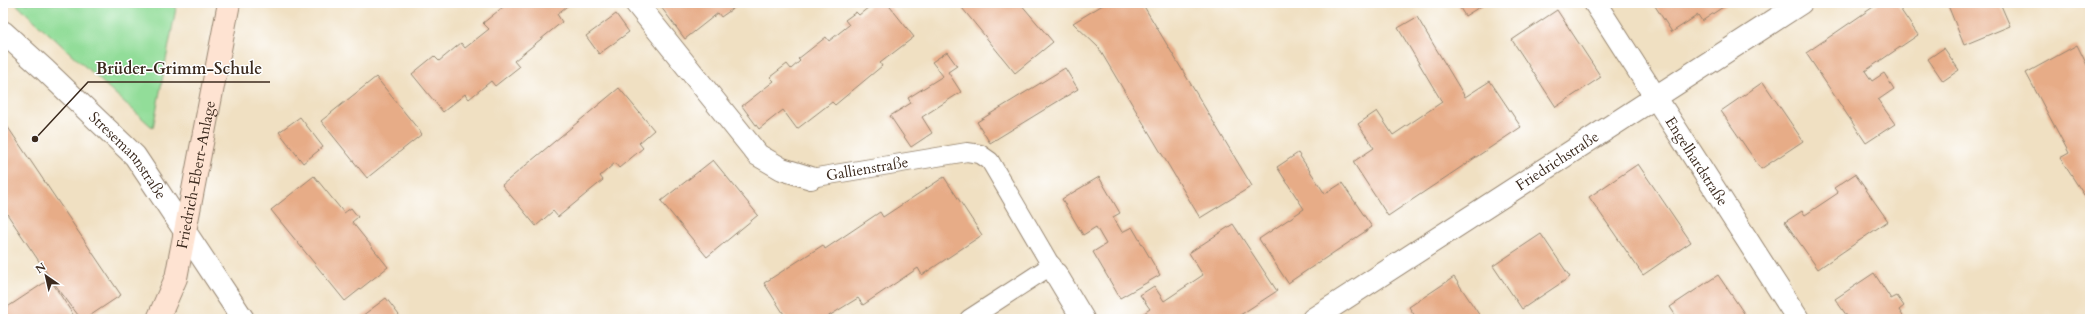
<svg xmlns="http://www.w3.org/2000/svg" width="2093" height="322" font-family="Cardo,serif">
<rect width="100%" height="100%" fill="#fff"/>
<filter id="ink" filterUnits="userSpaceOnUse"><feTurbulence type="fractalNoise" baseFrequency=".025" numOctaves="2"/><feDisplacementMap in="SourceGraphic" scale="8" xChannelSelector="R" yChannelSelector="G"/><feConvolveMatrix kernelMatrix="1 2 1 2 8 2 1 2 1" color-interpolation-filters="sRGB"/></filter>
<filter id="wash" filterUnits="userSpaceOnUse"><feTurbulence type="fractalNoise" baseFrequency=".012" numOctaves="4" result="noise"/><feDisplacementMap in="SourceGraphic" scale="16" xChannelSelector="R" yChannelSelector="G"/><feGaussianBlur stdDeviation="0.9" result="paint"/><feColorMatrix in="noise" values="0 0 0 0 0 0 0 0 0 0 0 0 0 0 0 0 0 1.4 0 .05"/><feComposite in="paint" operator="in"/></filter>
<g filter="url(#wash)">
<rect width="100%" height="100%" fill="#f0e0c2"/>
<!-- green -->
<path fill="#92dd99" stroke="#66845c" d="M15 3H177L153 128Z"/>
<g id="blocks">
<!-- building -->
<path fill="#e7ac87" d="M508 3H571L557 14 562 22 514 61 519 67 495 86 491 81 469 99 465 94 443 112 412 74 434 56 439 61 461 43 465 48 489 29 483 23Z
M658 3H741L721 17 718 13 685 39Z
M874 3H887L914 37 880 63 882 66 835 105 832 102 797 129 783 110 759 129 742 106 774 81 770 77 787 64 791 69 800 61 798 59 826 37 829 41 849 25 845 20 856 12 859 15Z
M958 3H1020L1053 42 1015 73Z
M1106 3H1142L1252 186 1200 218 1098 47 1073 23Z
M1457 3H1486L1465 16Z
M1653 3H1729L1702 21 1698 15 1672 32Z
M1879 3H1896L1918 35 1865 71 1872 81 1884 73 1894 89 1878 100 1895 124 1866 143 1806 53Z
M1947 3H2000L2010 26 1964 45Z
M1557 10 1601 77 1556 107 1512 40Z
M616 14 629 32 599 54 586 36Z
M1417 17 1465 97 1490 81 1521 127 1388 216 1353 162 1374 148 1358 124 1377 111 1393 135 1442 102 1398 28Z
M2077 45 2090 71V204L2060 158 2069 153 2026 73Z
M1944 48 1959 70 1943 81 1928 59Z
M947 52 957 66 948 72 961 92 922 117 932 133 911 147 890 116 911 103 908 98 943 76 932 62Z
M1065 68 1078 89 990 143 977 122Z
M376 77 422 134 367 178 321 121Z
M1763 82 1803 141 1761 169 1721 111Z
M619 88 654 130 639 143 643 148 619 168 615 163 600 176 603 180 558 217 553 211 536 226 502 185Z
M300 117 323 147 303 163 279 132Z
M3 120 121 295 85 319H81L51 279 3 208Z
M1298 153 1325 194 1342 183 1372 227 1288 283 1259 239 1304 209 1277 167Z
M713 160 758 215 707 257 661 201Z
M1638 164 1691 242 1643 275 1589 197Z
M1855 174 1888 221 1818 269 1785 222 1802 211 1805 215 1838 193 1834 188Z
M314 176 344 213 351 208 358 217 352 222 388 267 345 301 271 210Z
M944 177 982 235 922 275 918 268 863 305 858 298 824 319H787L764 283 823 245 825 249 880 212 883 217Z
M1099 177 1120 213 1113 217 1122 232 1132 227 1160 275 1120 298 1093 252 1106 244 1096 227 1083 235 1062 199Z
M1233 224 1277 291 1234 319H1135L1150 309 1140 295 1154 286 1164 301 1203 275 1189 253Z
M1541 234 1570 277 1522 309 1493 266Z
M1874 273 1891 299 1897 296 1904 306 1899 310 1905 319H1849L1835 299Z
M1718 275 1748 319H1678L1670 307Z
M1454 277 1482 319H1417L1409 307Z
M50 279 74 316 69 319H3V310Z
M386 298 402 319H358Z"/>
</g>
</g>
<g filter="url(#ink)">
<use href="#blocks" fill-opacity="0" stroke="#968570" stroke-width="1"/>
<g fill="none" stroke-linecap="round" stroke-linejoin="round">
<!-- service casing -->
<g stroke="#968570" stroke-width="20">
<g id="service">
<path id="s1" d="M811 178 967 152 980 154 990 161 1056 274"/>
<path d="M969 319 1052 265"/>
</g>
</g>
<!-- minor casing -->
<g stroke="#968570" stroke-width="24">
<g id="minor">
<path d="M636 3 758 155 782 169 811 178"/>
<path id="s2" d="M1595 3 1798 319"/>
<path id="s3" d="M3 32 45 70 135 156 243 319"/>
<path d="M1056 274 1083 319"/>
<path id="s4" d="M1313 319 1801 3"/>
</g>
</g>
<!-- secondary casing -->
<g stroke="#968570" stroke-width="24">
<g id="secondary">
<path id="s5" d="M158 319 176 278 229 3"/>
</g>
</g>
<!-- service -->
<use href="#service" stroke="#fff" stroke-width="18"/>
<!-- minor -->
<use href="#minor" stroke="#fff" stroke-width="22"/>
<!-- secondary -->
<use href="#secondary" stroke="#fee3d2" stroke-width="22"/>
</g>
</g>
<g text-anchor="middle" stroke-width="3" stroke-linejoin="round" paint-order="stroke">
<!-- street labels -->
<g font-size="15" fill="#3b2a1e" stroke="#fff">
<text dy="5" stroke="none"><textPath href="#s3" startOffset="176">Stresemannstraße</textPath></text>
<text dy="5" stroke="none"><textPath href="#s4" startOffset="291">Friedrichstraße</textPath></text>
<text dy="5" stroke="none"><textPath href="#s2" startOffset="188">Engelhardstraße</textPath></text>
<text dy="5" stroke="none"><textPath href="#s1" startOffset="57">Gallienstraße</textPath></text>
<text dy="5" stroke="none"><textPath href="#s5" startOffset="150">Friedrich-Ebert-Anlage</textPath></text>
</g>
</g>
<!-- callouts -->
<path fill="none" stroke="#3b2a1e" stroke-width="1.5" d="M35 139L88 82H270"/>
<circle fill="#3b2a1e" stroke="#fff" stroke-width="1.5" cx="35" cy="139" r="4"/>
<g font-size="16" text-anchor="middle" font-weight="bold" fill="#3b2a1e" stroke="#fff" stroke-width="3" stroke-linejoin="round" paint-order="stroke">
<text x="179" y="74">Brüder-Grimm-Schule</text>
</g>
<!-- margin -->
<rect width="2093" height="322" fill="none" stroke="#fff" stroke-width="16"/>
<!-- north arrow -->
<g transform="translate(46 276) rotate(326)" stroke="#ffffff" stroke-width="3" paint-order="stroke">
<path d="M0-3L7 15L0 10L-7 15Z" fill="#3b2a1e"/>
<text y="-6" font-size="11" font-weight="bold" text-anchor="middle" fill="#3b2a1e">N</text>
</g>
</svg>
